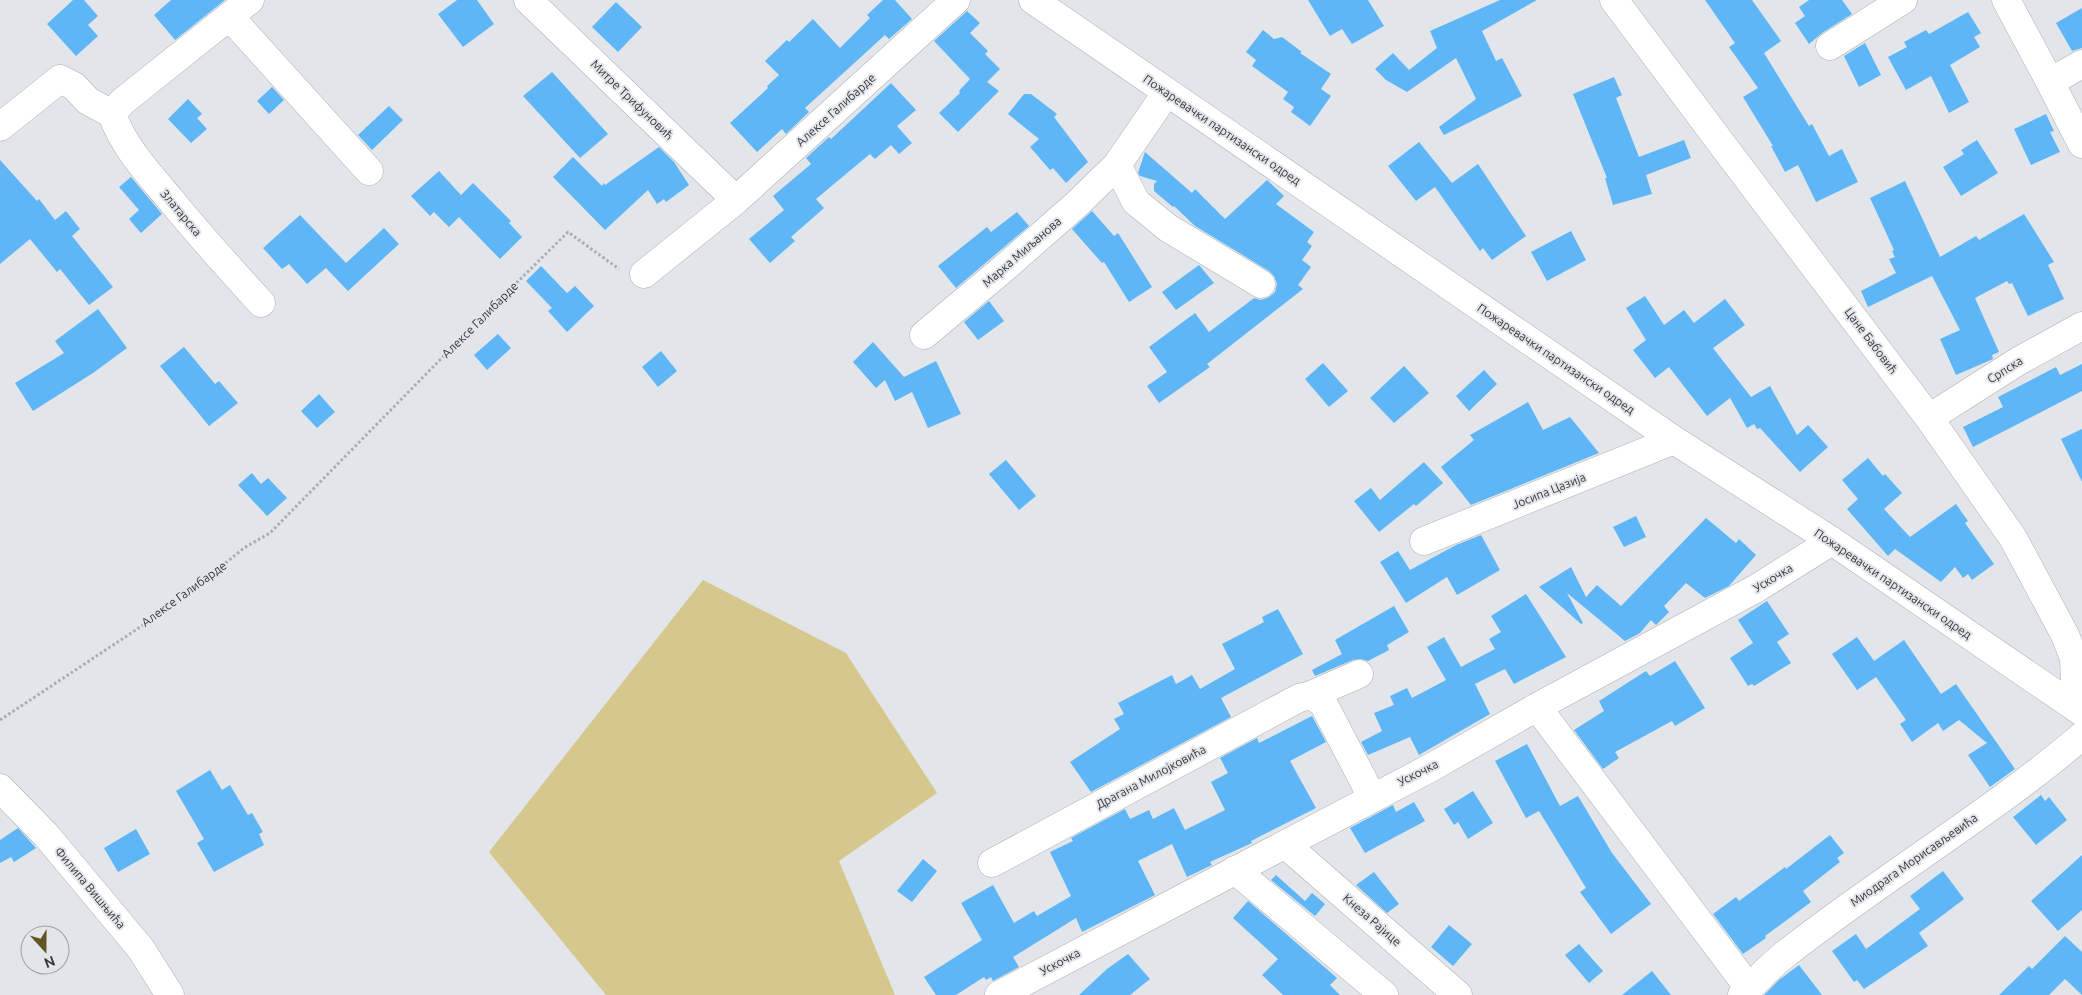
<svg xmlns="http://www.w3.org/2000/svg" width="2082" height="995" font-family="Ubuntu,sans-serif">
<rect width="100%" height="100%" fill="#e2e6ea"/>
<!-- green -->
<path fill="#d6c78d" d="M703 580 846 653 937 793 839 861 895 995H606L489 852Z"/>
<!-- building -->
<path fill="#5fb6f6" d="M73 0H84L98 16 88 25 98 36 76 56 47 24Z
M171 0H225L175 40 154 15Z
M457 0H477L494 24 463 47 438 14Z
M883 0H895L912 19 889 39 885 35 805 108 809 112 786 134 782 129 757 152 730 123 768 88 767 86 779 75 765 61 787 40 789 42 813 19 840 48 870 18 867 15Z
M1308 0H1368L1384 26 1352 44 1342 29 1330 36Z
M1500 0H1537L1482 31 1496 61 1502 58 1522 96 1444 135 1439 127 1476 99 1456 58 1407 92 1386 80 1375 69 1393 53 1409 70 1437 48 1430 31Z
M1705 0H1752L1781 41 1764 53 1809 126 1812 124 1829 156 1842 149 1858 182 1816 202 1798 165 1785 172 1771 146H1773L1743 97 1758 88 1729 47 1735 43Z
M1809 0H1842L1852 14 1822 33 1809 44 1795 23 1805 16 1799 7Z
M616 2 642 27 618 52 592 27Z
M2082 8V48L2072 51 2056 23Z
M967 11 980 23 970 33 988 51 985 54 1000 69 987 82 999 91 958 132 939 113 960 93 959 91 970 79 934 41Z
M1968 12 1981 33 1974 37 1980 47 1950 65 1969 102 1949 113 1931 76 1906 90 1888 57 1907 47 1904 42 1926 30 1929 34Z
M1263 30 1274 39 1282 37 1302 52 1300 53 1331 74 1321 89 1331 96 1310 126 1291 112 1294 107 1283 99 1288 92 1252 66 1256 60 1246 52Z
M1865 43 1881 75 1859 87 1844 56Z
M552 72 608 134 580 158 523 96Z
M1614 77 1622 95 1616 98 1639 157 1684 140 1691 158 1646 175 1652 194 1613 205 1605 178H1607L1573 94Z
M891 83 916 110 897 126 912 143 899 154 891 145 875 159 870 154 816 199 824 208 791 237 795 241 770 263 749 239 784 210 773 196 811 164 806 158 829 137 831 139Z
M272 87 284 100 269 114 257 101Z
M1024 94H1031L1057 114 1054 117 1088 162 1066 183 1053 168 1050 170 1030 147 1039 139 1008 114Z
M188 99 202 114 197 118 207 129 191 143 168 119Z
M389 106 403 120 372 150 358 135Z
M2046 114 2054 131 2050 132 2060 152 2031 165 2014 129Z
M1977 140 1998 173 1961 196 1943 167 1964 154 1961 150Z
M1419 142 1452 183 1478 164 1526 236 1492 260 1483 248 1480 251 1435 187 1416 201 1388 166Z
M659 147 674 162 689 185 666 202 664 199 657 204 648 190 605 230 553 177 573 157 602 186 604 183 605 185Z
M1145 152 1192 193 1195 189 1225 219 1267 180 1284 196 1276 204 1314 232 1307 242 1312 246 1302 260 1311 267 1298 285 1303 289 1207 364 1210 367 1159 403 1147 386 1167 372 1149 347 1195 313 1209 332 1254 298 1261 300 1269 297 1275 292 1277 284 1274 276 1269 271 1195 226 1174 206 1173 207 1154 191V184L1157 181 1140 176 1138 173Z
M0 160 37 201 39 199 55 220 66 211 80 229 72 236 113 287 89 305 60 269 57 272 30 239 0 264Z
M439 171 461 195 473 183 511 221 509 223 522 237 500 259 459 217 449 227 434 212 430 216 411 196Z
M131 177 162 214 141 233 129 219 139 210 119 187Z
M1905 181 1940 257 1976 236 1979 240 2024 214 2054 262 2048 265 2064 299 2028 316 2012 283 2009 284 2007 281 1975 298 1999 352 1992 355 1993 359 1956 375 1940 339 1960 330 1932 276 1868 307 1861 291 1896 273 1889 259 1895 257 1892 251 1894 250 1870 198Z
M1092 211 1114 236 1118 233 1152 287 1129 302 1104 262 1102 263 1072 229Z
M1017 212 1029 226 956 288 938 266 987 227 991 232Z
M300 215 346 263 384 228 399 244 348 291 326 268 307 284 289 264 282 269 263 248Z
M1571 231 1586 260 1547 281 1531 252Z
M1199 265 1214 283 1176 310 1162 292Z
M541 266 567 293 575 286 594 306 567 332 548 311 552 308 526 281Z
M1645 296 1664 325 1684 310 1694 323 1725 299 1745 325 1713 348 1751 397 1770 386 1797 435 1808 425 1828 447 1800 472 1760 428 1757 429 1754 424 1747 428 1730 398 1707 416 1669 367 1655 378 1633 350 1646 340 1626 308Z
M989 301 1004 321 978 340 964 322Z
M98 309 127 348 93 373 33 411 15 383 64 353 55 341Z
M498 334 511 348 487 370 474 355Z
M873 342 904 377 936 361 961 414 928 428 912 392 895 401 885 380 876 388 853 362Z
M184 347 215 384 219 381 238 403 209 426 160 366Z
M661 351 677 371 658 387 642 367Z
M1323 363 1348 391 1329 407 1305 379Z
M2082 364V391L1973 447 1963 427 2003 407 1998 397 2056 367 2060 375Z
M1404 366 1429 393 1394 423 1370 398Z
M1484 370 1497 384 1469 411 1456 396Z
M319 394 335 412 317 428 301 411Z
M1528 402 1543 430 1570 417 1599 453 1471 505 1441 467 1474 440 1470 435Z
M2082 429V482L2061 439Z
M1868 458 1883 476 1885 474 1902 493 1884 509 1910 537 1956 504 1968 521 1965 523 1994 564 1972 580 1968 574 1963 578 1955 567 1941 582 1895 549 1888 556 1847 509 1858 499 1842 480Z
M1006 460 1036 496 1019 510 989 474Z
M1424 462 1443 483 1416 506 1414 504 1379 532 1354 501 1371 488 1380 500Z
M252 473 261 484 268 478 287 498 267 516 238 485Z
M1636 516 1646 537 1624 547 1613 527Z
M1706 518 1736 543 1739 539 1756 555 1729 586 1705 598 1686 583 1664 606 1669 612 1656 625 1651 620 1640 633 1625 641 1567 593 1583 623 1581 624 1539 587 1571 567 1586 597 1597 585 1621 606Z
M1481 535 1500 570 1457 595 1447 577 1406 603 1380 562 1398 551 1410 570 1456 545Z
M1526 594 1566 657 1514 684 1505 669 1475 684 1490 714 1419 755 1410 737 1368 755 1361 742 1382 731 1374 713 1394 705 1390 696 1407 688 1412 698 1446 680 1427 647 1444 637 1461 667 1495 649 1489 639 1501 632 1491 616Z
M1767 601 1789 634 1777 642 1791 663 1754 686 1752 684 1748 686 1730 658 1753 643 1738 620Z
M1394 606 1409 632 1387 645 1389 650 1368 661 1361 659 1353 660 1315 676 1312 670 1342 654 1335 640Z
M1278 609 1303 654 1221 698 1231 717 1091 792 1070 762 1120 729 1114 719 1124 714 1118 703 1172 675 1176 684 1192 675 1200 689 1235 669 1222 644 1264 622 1262 617Z
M1857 637 1874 661 1904 640 1941 694 1956 684 2015 769 1990 787 1968 755 1987 743 1959 720 1943 731 1938 723 1912 742 1900 724 1906 720 1876 677 1857 690 1832 654Z
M1675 661 1705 708 1675 726 1672 721 1615 752 1619 758 1603 769 1574 730 1604 711 1599 701 1646 671 1650 676Z
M1312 716 1326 742 1290 761 1316 808 1251 841 1252 843 1210 862 1212 865 1187 877 1172 844 1138 861 1155 895 1082 932 1076 918 1013 957 1019 967 993 981 991 977 986 980 984 977 956 995H936L924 977 982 940 961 903 993 885 1014 923 1034 911 1037 916 1071 896 1050 852 1073 841 1071 838 1125 809 1130 819 1149 810 1153 819 1174 808 1185 830 1225 810 1211 782 1228 773 1220 758 1257 738 1259 743Z
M1527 744 1560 806 1578 796 1612 853 1651 904 1611 934 1580 892 1586 888 1539 811 1526 818 1495 761Z
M210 770 222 790 230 785 248 815 252 813 263 832 259 834 264 845 214 872 197 843 204 839 176 791Z
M1473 791 1493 823 1468 839 1458 822 1454 825 1444 809Z
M2041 795 2045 801 2049 797 2067 820 2036 845 2013 817Z
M1414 802 1425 821 1365 853 1350 828 1393 805 1396 812Z
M18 828 36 848 14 862 11 857 0 863V840Z
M136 829 150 854 118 872 104 848Z
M1830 835 1844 853 1837 858 1840 862 1803 891 1811 902 1765 936 1766 938 1743 954 1713 914 1736 897 1739 901 1785 867 1786 869Z
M2082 855V910L2058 931 2031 901Z
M923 859 937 871 912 902 897 891Z
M1943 871 1964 899 1919 933 1928 946 1864 989 1857 980 1854 982 1832 951 1856 934 1866 949 1920 909 1910 896Z
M1374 872 1399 904 1387 913 1356 885Z
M1276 875 1305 901 1312 893 1325 904 1315 916 1271 880Z
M1248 901 1337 978 1330 985 1340 995H1283L1262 975 1278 959 1233 918Z
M1449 925 1472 944 1453 966 1431 947Z
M2065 936 2082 952V995L2065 979 2049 995H1999L2029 966 2032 969Z
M1579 944 1603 971 1589 983 1565 955Z
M1128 954 1150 979 1130 995H1079L1107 969Z
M1799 965 1822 995H1764L1779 980Z
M1652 971 1671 995H1622Z"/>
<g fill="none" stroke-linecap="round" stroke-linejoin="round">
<!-- minor casing -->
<g stroke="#acb0b4" stroke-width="29">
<path id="minor" d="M250 0 122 102 112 114C123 146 148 173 170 199 199 235 230 269 261 303
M528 0 736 200
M1033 0 1674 440 1832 541 2082 712
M1614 0 1727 151 1929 418 2013 538 2065 635 2074 658 2076 708
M2006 0 2050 82
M230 17 369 171
M1830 46 1903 0
M2082 64 2050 82 2082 144
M0 127 60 79 74 86 88 101 112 114
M1117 165 1136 202 1168 228 1261 284
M644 274 736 200 956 0
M924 335 1003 269 1077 204 1117 165 1167 92
M1929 418 2017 362 2082 326
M1424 541 1674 440
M1311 695 1359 674
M1537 707 1749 988
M0 788 46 835 141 949 170 995
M1286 845 1458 995
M992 863 1299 698 1311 695 1323 703 1372 797
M1235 870 1384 995
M999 995 1432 767 1537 707 1757 588 1832 541
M1742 995C1756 982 1768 968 1783 956 1880 879 1988 816 2082 736"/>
</g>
<!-- path -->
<path stroke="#aaadb0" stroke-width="3" stroke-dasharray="2.5 2.5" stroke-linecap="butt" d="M0 720 175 604 244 548 270 533 488 311 568 232 619 269"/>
<!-- minor -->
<use href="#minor" stroke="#fff" stroke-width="28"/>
</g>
<g text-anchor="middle" stroke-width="4" stroke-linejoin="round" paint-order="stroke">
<!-- street labels -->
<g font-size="12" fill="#353738" stroke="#e2e6ea">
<text transform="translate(632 100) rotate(44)" y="4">Митре Трифуновић</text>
<text transform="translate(836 110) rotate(-42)" y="4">Алексе Галибарде</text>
<text transform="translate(1222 130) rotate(34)" y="4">Пожаревачки партизански одред</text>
<text transform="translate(181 213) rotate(50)" y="4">Златарска</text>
<text transform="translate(1022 252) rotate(-41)" y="4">Марка Миљанова</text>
<text transform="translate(480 320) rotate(-45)" y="4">Алексе Галибарде</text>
<text transform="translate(1871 341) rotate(53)" y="4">Цане Бабовић</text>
<text transform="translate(1556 359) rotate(34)" y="4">Пожаревачки партизански одред</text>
<text transform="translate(2005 370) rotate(-32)" y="4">Српска</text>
<text transform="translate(1549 491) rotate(-22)" y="4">Јосипа Цазија</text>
<text transform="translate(1773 578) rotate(-31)" y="4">Ускочка</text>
<text transform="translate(1893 584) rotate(34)" y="4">Пожаревачки партизански одред</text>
<text transform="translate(184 594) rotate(-36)" y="4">Алексе Галибарде</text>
<text transform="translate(1418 773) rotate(-27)" y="4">Ускочка</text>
<text transform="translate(1151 777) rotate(-28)" y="4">Драгана Милојковића</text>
<text transform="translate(1914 860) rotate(-35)" y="4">Миодрага Морисављевића</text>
<text transform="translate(90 888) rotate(50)" y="4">Филипа Вишњића</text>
<text transform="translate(1372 920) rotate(41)" y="4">Кнеза Рајице</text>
<text transform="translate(1060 962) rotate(-28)" y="4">Ускочка</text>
</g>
</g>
<!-- north arrow -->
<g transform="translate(45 950) rotate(159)"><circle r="24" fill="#e2e6ea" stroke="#9da0a3"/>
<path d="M0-4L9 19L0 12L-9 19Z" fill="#625522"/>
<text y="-8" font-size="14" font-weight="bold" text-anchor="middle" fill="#353738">N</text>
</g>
</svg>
